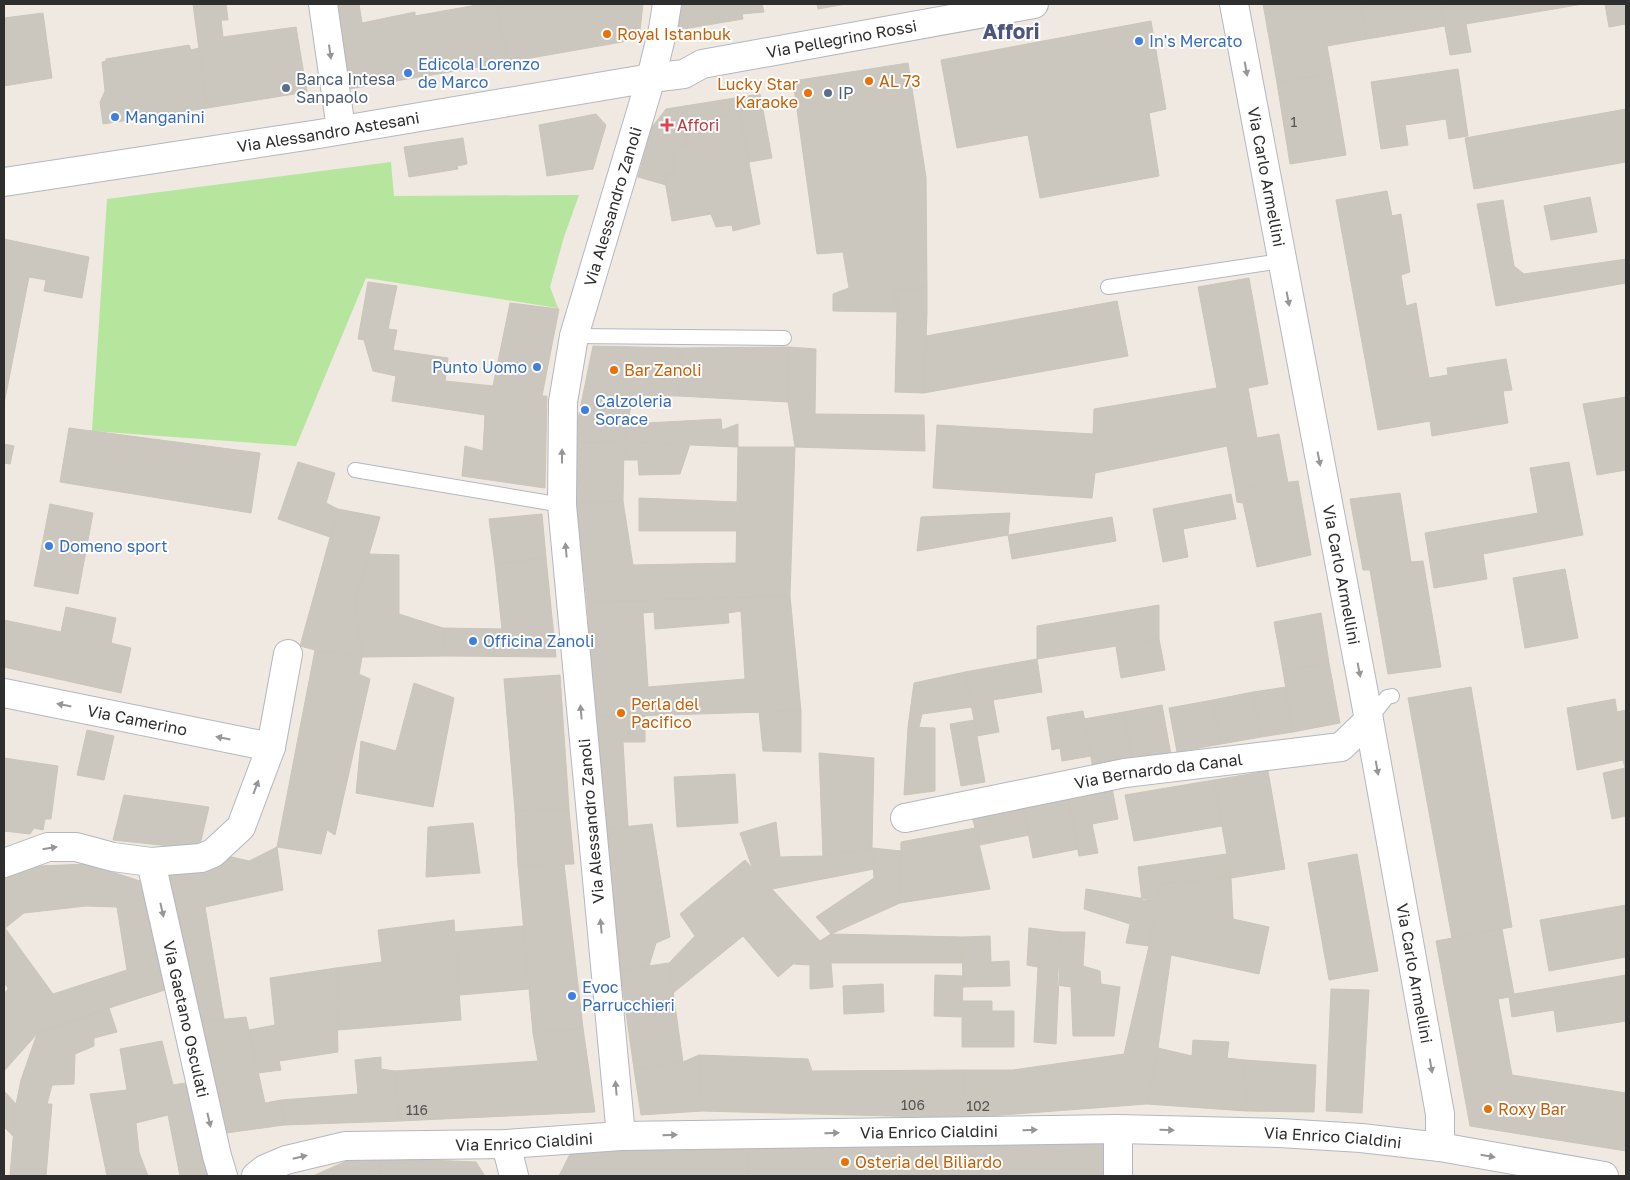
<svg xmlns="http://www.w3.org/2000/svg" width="1630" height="1180" font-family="'Golos Text',sans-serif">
<rect width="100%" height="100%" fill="#efe9e1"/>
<!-- green -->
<path fill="#b6e59e" d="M391 162 394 196 579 195 564 237 550 287 558 308 366 278 296 446 92 431 107 199Z"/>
<!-- building -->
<path fill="#cbc7bf" stroke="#cbc5ba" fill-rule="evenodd" d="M193 4H226L228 20H221L223 37 296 27 307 92 207 108Z
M331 4H359L362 23 415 12V16L477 5V4H496L508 62 343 90Z
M496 4H643L639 39 508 62Z
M679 4H762L764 12 742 14 743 19 683 29 678 28 676 24Z
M817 4H846L818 9Z
M1263 4H1361L1367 39 1327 46 1332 73 1277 83Z
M1361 4H1441L1445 26 1367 39Z
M1441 4H1583L1466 24 1471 52 1450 55Z
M1605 4H1624L1626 24 1609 27Z
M43 13 52 78 4 86V18Z
M1151 21 1166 109 1149 113 1159 176 1040 198 1028 135 957 148 941 60Z
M189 45 191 50 199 48 207 108 103 124 100 102 105 91 102 62 106 61V59Z
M908 63 926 177 927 288 895 290 897 312 833 311V294L849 288 843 252 817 254 793 81Z
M1458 69 1468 136 1449 139 1446 119 1405 125 1408 145 1381 149 1371 82Z
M1332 73 1346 155 1290 164 1277 83Z
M760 94 772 158 749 162 740 113 710 118 712 132 686 136 687 145 671 148 675 173 664 175 666 185 638 177 652 127 666 109Z
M1626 109V162L1474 189 1465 138Z
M740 113 760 224 733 231 732 225 716 227 711 214 672 221 664 175 675 173 671 148 687 145 686 136 712 132 710 118Z
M596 114 606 125 593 169 547 176 539 125Z
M463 138 467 164 457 166 458 169 409 177 404 147Z
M1387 191 1392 216 1401 214 1410 272 1401 275 1406 306 1416 303 1429 378 1448 375 1447 368 1506 359 1512 390 1503 391 1508 423 1432 436 1430 421 1378 430 1336 200Z
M1590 197 1597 232 1551 240 1544 206Z
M1503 200 1514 266 1524 274 1626 259V283L1496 306 1477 204Z
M4 239 89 257 82 298 44 291 46 280 29 277 4 404Z
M1249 278 1268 384 1248 388 1257 438 1279 434 1288 483 1235 489 1227 446 1095 473 1092 498 933 488 937 425 1093 434 1094 409 1217 388 1198 287Z
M368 282 397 286 388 329 397 330 393 350 448 358 445 381 493 386 510 303 559 309 542 396H547L545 488 462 476 465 446 483 451 485 415 392 401 396 376 373 371 364 340 358 339Z
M927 288V312H897L895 290Z
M1117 301 1128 356 924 393 926 336Z
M897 312H927L924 393 895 392Z
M593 346 680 348 679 396 633 395 624 442 573 443Z
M789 347 816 349 815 414 924 415 925 451 795 447 788 402Z
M789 347 788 402 679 396 680 348Z
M1626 397V470L1597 475 1583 404Z
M721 419 722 430 738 424V447L624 442 627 424Z
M69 428 260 453 251 513 60 482Z
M624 442 681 444H690L680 474 639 475 638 460H624Z
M624 442 623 501 576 503 573 443Z
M4 444 14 446 10 464 4 463Z
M738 447H795L790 596 587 602 576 503 623 501 633 565 736 563Z
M298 462 335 473 326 503 338 509 330 537 278 519Z
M1569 462 1583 535 1483 554 1487 579 1434 588 1425 533 1538 513 1530 468Z
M1298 481 1311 555 1257 567 1243 503 1237 502 1235 489Z
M1400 493 1411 562 1423 561 1441 667 1388 674 1370 570H1363L1350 499Z
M1231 494 1236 519 1183 529 1188 557 1163 562 1153 509Z
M639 498 738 502 737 531H639Z
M50 504 93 513 78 594 34 586Z
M338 509 380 517 355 602 362 657 315 650 300 646Z
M1010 513 1008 535 917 551 921 517Z
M542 514 546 558 495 564 489 519Z
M1112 517 1116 541 1012 559 1008 535Z
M369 554 399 555V614L443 628 446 656 362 657 355 602Z
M546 558 556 657 446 656 443 628 502 629 495 564Z
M1565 569 1578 638 1525 648 1513 578Z
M790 596 801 711 595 717 587 602ZM741 611 745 679 648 687 643 613 654 612 655 629 729 623 728 613Z
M1159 605V639L1037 659V626Z
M66 607 116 618 111 643 131 648 121 693 4 667V620L61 632Z
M1321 613 1329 663 1283 671 1274 622Z
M1159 639 1165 670 1121 678 1116 647Z
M315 650 362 657 359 674 370 679 335 835 327 830 321 854 277 847Z
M1037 659 1042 692 993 700 999 732 977 736 965 672Z
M1329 663 1340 723 1293 732 1283 671Z
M965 672 972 707 922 714 919 727H908L914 683Z
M560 675 569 809 515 811 504 679Z
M414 683 454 698 433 807 356 793 361 741 396 751Z
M1286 687 1293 732 1261 737 1253 692Z
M1471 687 1512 927 1452 938 1408 698Z
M1253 692 1261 737 1221 744 1213 700Z
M1615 699 1617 712 1626 710V816L1612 819 1603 773 1625 768 1623 760 1577 770 1567 708Z
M1213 700 1221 744 1177 752 1169 708Z
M1162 705 1171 755 1133 762 1124 712Z
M801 711V752L763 751 759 712Z
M1083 711 1091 756 1062 761 1060 748 1052 750 1047 717Z
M1124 712 1133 762 1093 769 1084 719Z
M645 716V742H623L628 826 603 829 595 717Z
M974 720 985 782 961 786 950 724Z
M908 727 935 728V791L904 795Z
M87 730 114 736 104 780 77 775Z
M819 753 874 758 872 848 823 856Z
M4 758 58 766 51 819H45L43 830 34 828 30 834 4 831Z
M1268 771 1285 869 1231 878 1214 780Z
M735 774 738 823 677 827 674 777Z
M1214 780 1222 826 1134 841 1125 795Z
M1112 788 1118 819 1092 824 1098 853 1079 856 1068 797Z
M124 795 209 807 199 849 113 840Z
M1068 797 1078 849 1033 858 1023 806Z
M1023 806 1029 835 980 845 972 817Z
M569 809 574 864 518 865 515 811Z
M776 822 780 857 823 856 872 848 874 869 772 889 752 867 740 833Z
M473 823 480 873 426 877 428 827Z
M652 824 670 937 656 943 649 966 620 970 603 829Z
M975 828 990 889 900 903 901 842Z
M277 847 283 890 205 907 224 1019 199 1022 168 875 215 866 219 854 249 861Z
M872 848 901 851 900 903 831 934 816 917 874 878Z
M1226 854 1231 878 1161 884 1157 901 1142 900 1138 867Z
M1357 854 1378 971 1329 980 1308 863Z
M745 860 820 941 778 977 743 936 673 993 669 963 695 936 680 914Z
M88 864 149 884 168 989 109 1008 37 1034 4 982V876L16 867ZM86 906 117 907 127 970 53 994 5 928 24 913Z
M564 864 583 1028 533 1033 518 865Z
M1231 878 1233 919 1269 927 1259 974 1171 955 1149 946 1161 884Z
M1086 889 1157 901 1149 946 1126 943 1130 924 1084 909Z
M1626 905V957L1549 971 1540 920Z
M454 920 461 1020 338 1030 336 968 382 962 378 930Z
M523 926 529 989 460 995 454 932Z
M1029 928 1061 932 1056 1044 1034 1042 1038 967 1027 965Z
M1502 929 1514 994 1626 975V1021L1557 1032 1554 1010 1512 1017 1509 997 1498 999 1512 1075 1626 1093V1151L1470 1126 1436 941Z
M1061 932H1085L1083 966 1100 971 1101 984 1120 987 1114 1036H1073L1071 987 1057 985Z
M831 934 962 937V963H831L833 987 810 989V965L794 964 820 941Z
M990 936 991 962 1009 961 1010 986 963 987 962 937Z
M1149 946 1171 955 1158 1048 1147 1104 962 1118 964 1070H1013L1124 1054Z
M669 963 683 1062 634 1069 620 970Z
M336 968 338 1052 279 1061 281 1070 258 1073 249 1030 275 1025 270 978Z
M935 975 963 976 962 1017 934 1016Z
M883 984 884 1012 844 1014 843 986Z
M8 989 37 1034 4 1071V994Z
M1331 989 1369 990 1362 1113 1326 1111Z
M962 1001H992V1011H1014V1047H962Z
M109 1008 117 1032 94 1038V1046L75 1054 74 1084 52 1085 47 1104H52L46 1176H10L16 1104 21 1080 37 1034Z
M246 1017 265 1103 281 1100 284 1125 219 1134 199 1022Z
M583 1028 595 1112 399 1121 395 1071 538 1061 533 1033Z
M1193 1040 1229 1042 1227 1058 1245 1060 1246 1111 1147 1104 1158 1048 1192 1056Z
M162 1041 173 1085 191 1082 214 1176H178H180L168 1115 136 1123 139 1152 148 1176H107L90 1094 127 1090 120 1049Z
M699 1055 808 1059 812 1071 964 1070 962 1118 702 1111Z
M699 1055 702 1111 641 1115 634 1069 683 1062Z
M381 1057V1069L395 1071 399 1121 284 1125 281 1100 358 1094 355 1060Z
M1245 1060 1316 1065 1314 1112 1246 1111Z
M4 1091 16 1104 13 1136 4 1127Z
M1106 1140V1176H937L936 1142Z
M936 1142 937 1176H747L748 1144Z
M748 1144 747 1176H559L570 1154Z
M353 1158H380L381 1176H313Z
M380 1158 476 1162 453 1176H381Z
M476 1162 485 1176H453Z"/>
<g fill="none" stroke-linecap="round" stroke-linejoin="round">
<!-- lane casing -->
<g stroke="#b4b7c1" stroke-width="16">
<path id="lane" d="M1108 287 1281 261
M574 336 784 338
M355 470 562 505
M1369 720 1387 697 1392 696"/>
</g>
<!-- street casing -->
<g stroke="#b4b7c1" stroke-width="30">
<g id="street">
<path d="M323 4 341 129"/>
<path id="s1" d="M1234 4 1369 720 1440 1114V1147"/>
<path id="s2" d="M4 693 271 747"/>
<path id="s3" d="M905 818 1125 773 1341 747 1369 720"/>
<path id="s4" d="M151 862 217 1156 223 1176"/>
<path d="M4 863 48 847H76L113 857 151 862 201 858 213 853 241 827 271 747 288 654"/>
<path id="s5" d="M621 1136 1118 1129 1280 1133 1361 1138 1440 1147 1604 1176"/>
<path d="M506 1144 514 1176"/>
<path d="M1118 1176V1129"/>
</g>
</g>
<!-- secondary casing -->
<g stroke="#b4b7c1" stroke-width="30">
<g id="secondary">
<path id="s6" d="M4 182 319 134 651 78 684 74 702 64 1034 4"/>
<path id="s7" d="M256 1176 265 1169 286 1160 345 1146 506 1144 621 1136 562 505 563 402 574 336 651 78 663 29 667 4"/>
</g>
</g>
<!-- lane -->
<use href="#lane" stroke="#fff" stroke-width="14"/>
<!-- street -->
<use href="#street" stroke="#fff" stroke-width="28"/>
<!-- secondary -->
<use href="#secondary" stroke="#fff" stroke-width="28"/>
</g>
<!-- one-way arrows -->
<defs><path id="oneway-solid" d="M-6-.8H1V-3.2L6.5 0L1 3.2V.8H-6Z" transform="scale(1.25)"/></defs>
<g fill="#969696">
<use href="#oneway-solid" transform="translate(330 52) rotate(82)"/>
<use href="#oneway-solid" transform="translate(1246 69) rotate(80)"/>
<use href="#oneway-solid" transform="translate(1288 299) rotate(79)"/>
<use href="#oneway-solid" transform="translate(562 456) rotate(-90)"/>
<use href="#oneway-solid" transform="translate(1319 459) rotate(79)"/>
<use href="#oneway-solid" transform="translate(566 550) rotate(-95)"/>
<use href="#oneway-solid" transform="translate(1359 670) rotate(79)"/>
<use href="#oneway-solid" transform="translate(64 705) rotate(-169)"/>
<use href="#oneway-solid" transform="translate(581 712) rotate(-95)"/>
<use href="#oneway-solid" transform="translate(223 738) rotate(-169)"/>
<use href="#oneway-solid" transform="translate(1377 768) rotate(80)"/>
<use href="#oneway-solid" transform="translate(256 787) rotate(-69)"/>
<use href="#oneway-solid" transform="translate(50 848) rotate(-9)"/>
<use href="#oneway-solid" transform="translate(162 910) rotate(77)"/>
<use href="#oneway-solid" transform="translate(601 926) rotate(-95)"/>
<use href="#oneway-solid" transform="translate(1431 1066) rotate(80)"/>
<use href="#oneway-solid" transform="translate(616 1088) rotate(-95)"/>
<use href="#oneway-solid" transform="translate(209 1120) rotate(77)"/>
<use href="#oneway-solid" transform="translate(1030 1130) rotate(-1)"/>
<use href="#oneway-solid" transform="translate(1167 1130) rotate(1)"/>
<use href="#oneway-solid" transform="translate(832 1133) rotate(-1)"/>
<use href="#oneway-solid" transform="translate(670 1135) rotate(-1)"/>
<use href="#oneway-solid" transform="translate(1488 1156) rotate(10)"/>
<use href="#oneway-solid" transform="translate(300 1157) rotate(-13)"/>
</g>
<!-- markers -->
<g fill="#e8710a" stroke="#fff" stroke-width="2">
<circle cx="607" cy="34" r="5"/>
<circle cx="869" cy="81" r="5"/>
<circle cx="808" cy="93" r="5"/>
<circle cx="614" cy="370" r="5"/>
<circle cx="621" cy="713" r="5"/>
<circle cx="1488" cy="1109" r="5"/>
<circle cx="845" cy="1162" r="5"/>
</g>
<g fill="#3f7fe0" stroke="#fff" stroke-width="2">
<circle cx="1139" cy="41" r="5"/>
<circle cx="408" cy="73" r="5"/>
<circle cx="115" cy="117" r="5"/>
<circle cx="537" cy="367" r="5"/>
<circle cx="585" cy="410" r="5"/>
<circle cx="49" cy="546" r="5"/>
<circle cx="473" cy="641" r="5"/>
<circle cx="572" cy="996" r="5"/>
</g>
<g fill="#5c6f8a" stroke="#fff" stroke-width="2">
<circle cx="286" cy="88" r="5"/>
<circle cx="828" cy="93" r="5"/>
</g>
<path fill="#e0444e" stroke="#fff" stroke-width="2" d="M664.5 117.5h5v5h5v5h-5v5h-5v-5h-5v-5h5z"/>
<g text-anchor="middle" stroke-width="4" stroke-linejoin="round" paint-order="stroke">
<!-- number labels -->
<g font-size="14" fill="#555452">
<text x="1294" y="127">1</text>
<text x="913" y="1110">106</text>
<text x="978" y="1111">102</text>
<text x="417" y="1115">116</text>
</g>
<!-- food labels -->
<g font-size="16" fill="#c56008" stroke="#fff" text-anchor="start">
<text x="617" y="40">Royal Istanbuk</text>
<text x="879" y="87">AL 73</text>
<text x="798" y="90" text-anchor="end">Lucky Star<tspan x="798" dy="18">Karaoke</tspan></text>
<text x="624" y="376">Bar Zanoli</text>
<text x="631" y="710">Perla del<tspan x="631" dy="18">Pacifico</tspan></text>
<text x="1498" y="1115">Roxy Bar</text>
<text x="855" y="1168">Osteria del Biliardo</text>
</g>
<!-- street labels -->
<g font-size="16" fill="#2e2e2e" stroke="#fff">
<text dy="6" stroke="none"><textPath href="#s6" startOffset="851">Via Pellegrino Rossi</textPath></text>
<text dy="6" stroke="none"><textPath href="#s6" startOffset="328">Via Alessandro Astesani</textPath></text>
<text dy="6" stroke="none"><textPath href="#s1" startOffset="176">Via Carlo Armellini</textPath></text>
<text dy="6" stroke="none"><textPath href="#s7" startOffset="1310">Via Alessandro Zanoli</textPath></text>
<text dy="6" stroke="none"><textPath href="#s1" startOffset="581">Via Carlo Armellini</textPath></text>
<text dy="6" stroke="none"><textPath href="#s2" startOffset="136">Via Camerino</textPath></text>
<text dy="6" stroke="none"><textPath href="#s3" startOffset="258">Via Bernardo da Canal</textPath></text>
<text transform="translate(591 821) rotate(-95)" y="6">Via Alessandro Zanoli</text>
<text dy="6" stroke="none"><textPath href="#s1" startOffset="986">Via Carlo Armellini</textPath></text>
<text dy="6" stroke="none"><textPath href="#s4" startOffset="161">Via Gaetano Osculati</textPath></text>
<text dy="6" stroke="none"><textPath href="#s5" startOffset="308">Via Enrico Cialdini</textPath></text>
<text dy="6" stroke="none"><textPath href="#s5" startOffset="712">Via Enrico Cialdini</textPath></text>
<text dy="6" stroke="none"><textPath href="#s7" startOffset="274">Via Enrico Cialdini</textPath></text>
</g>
<!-- shop labels -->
<g font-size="16" fill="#366cbe" stroke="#fff" text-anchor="start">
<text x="1149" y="47">In's Mercato</text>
<text x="418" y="70">Edicola Lorenzo<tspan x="418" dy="18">de Marco</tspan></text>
<text x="125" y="123">Manganini</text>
<text x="527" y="373" text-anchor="end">Punto Uomo</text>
<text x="595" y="407">Calzoleria<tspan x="595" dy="18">Sorace</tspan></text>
<text x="59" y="552">Domeno sport</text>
<text x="483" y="647">Officina Zanoli</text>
<text x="582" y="993">Evoc<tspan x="582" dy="18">Parrucchieri</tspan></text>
</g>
<!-- service labels -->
<g font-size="16" fill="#4e5e75" stroke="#fff" text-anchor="start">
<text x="296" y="85">Banca Intesa<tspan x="296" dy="18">Sanpaolo</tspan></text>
<text x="838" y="99">IP</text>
</g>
<!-- health labels -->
<g font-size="16" fill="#be3a42" stroke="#fff" text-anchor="start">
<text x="677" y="131">Affori</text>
</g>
<!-- district labels -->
<g font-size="21" font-weight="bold" fill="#4d5680" stroke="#fff">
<text x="1011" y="39">Affori</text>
</g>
</g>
<!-- border -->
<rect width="1630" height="1180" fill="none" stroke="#2e2e2e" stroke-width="10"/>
</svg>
